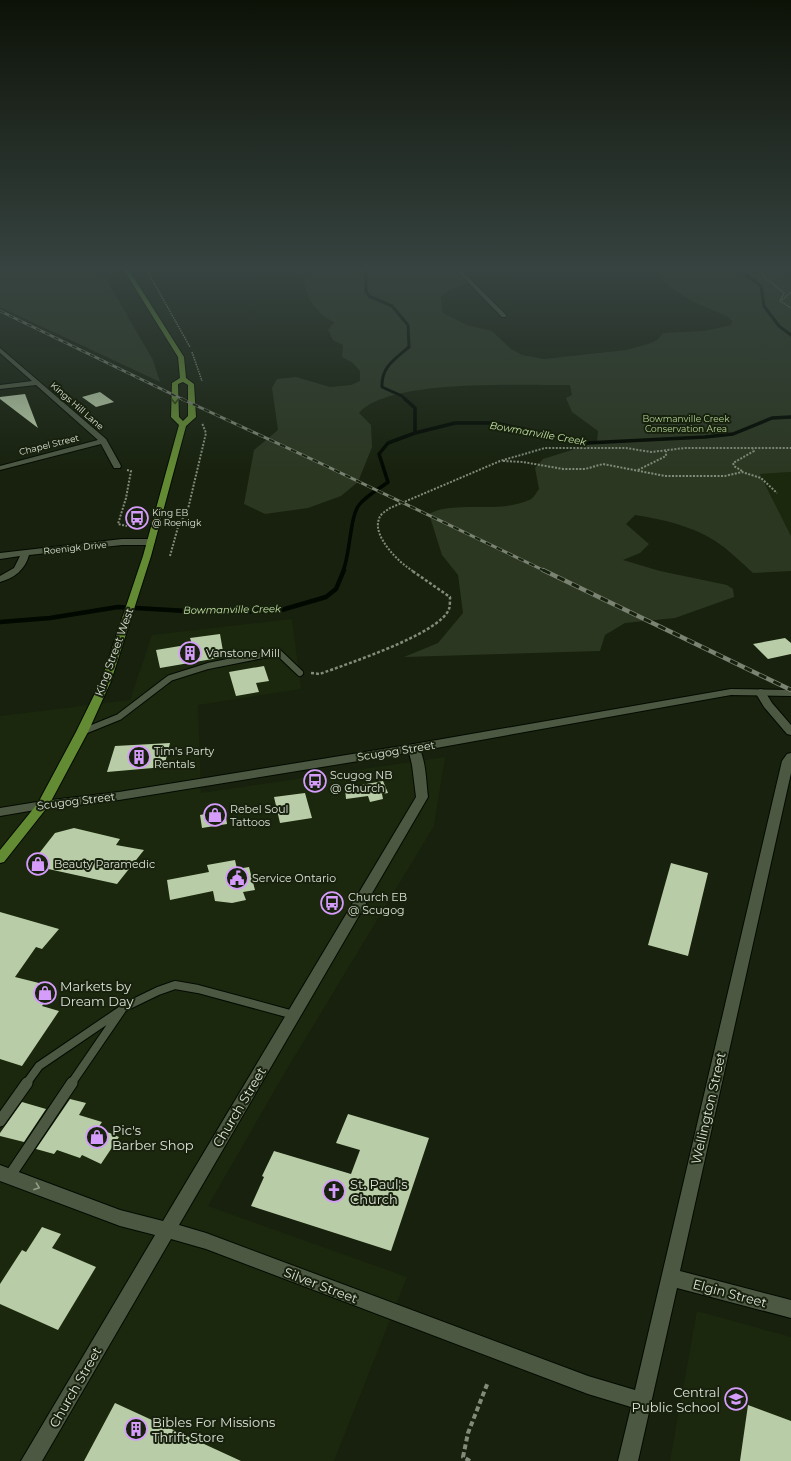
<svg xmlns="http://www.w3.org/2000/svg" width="791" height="1461" font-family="Montserrat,sans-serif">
<rect width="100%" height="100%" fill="#17210d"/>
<!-- built -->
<path fill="#1b280e" d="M791 472V536L760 473Z
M292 619 301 689 198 705 201 793 445 757 434 826 284 1074 208 1206 407 1277 334 1461H0V716L130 700 152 635Z
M697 1311 791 1337V1461H670Z"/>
<!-- green -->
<path fill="#2b3721" d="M0 267H99L153 360 160 382 0 307Z
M326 267H453L469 282 452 289 441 296 443 313 467 325 492 331 511 349 522 355 544 359 626 350 648 344 657 340 663 333 705 331 731 325 732 321 728 317 690 300 666 284 653 267H791V472L760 474 791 536V571L753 573C744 565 735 556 725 548 700 528 667 520 635 515L626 524 649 544 640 553 623 560 660 571 727 585 733 589 734 597 675 618 625 623 605 635 600 651 404 657 438 643 463 613 458 575 442 555 429 514C453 500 499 514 529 500 533 499 536 493 539 489L535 468 543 459 597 442 598 431 572 412 566 398 572 395 570 385C523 386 390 378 359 413L371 425 372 447 358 482 341 496 308 508 265 514 244 504 254 450 278 430 272 388 277 379 296 377 330 387 351 385 360 381V371L353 363 342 357 343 345 333 340 328 330 334 322C314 313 305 295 303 274Z"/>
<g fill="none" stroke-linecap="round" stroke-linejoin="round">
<!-- stream-far2 -->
<path stroke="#010800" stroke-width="3" d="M366 267V291L369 296 392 306 408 325 409 347C395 359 381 367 382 387L402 396 406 400
M741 267 746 275 761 286 764 306 779 326 791 335"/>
<!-- stream-far1 -->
<path stroke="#010800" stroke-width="3.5" d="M405 399 415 408V433
M343 571C350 555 350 516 359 505 366 496 379 489 388 482L379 454 388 443 415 433 455 423H495L586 443 705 437 733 434 772 418 791 417"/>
<!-- stream -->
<path stroke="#010800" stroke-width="4.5" d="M0 622 50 618 118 607 204 612 278 611 326 597 336 589 344 570"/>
</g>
<!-- building -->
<path fill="#b8cda7" d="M100 392 114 402 96 407 82 397Z
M25 394 38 428 0 399V397Z
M220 634 224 657 160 668 156 650 192 644 190 638Z
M785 638 791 643V654L768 659 753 644Z
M264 666 269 681 256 683 259 692 236 696 229 672Z
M170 743 164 767 107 772 115 746Z
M383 781 388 793 382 794 383 799 370 802 368 796 346 799 345 788Z
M305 793 312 818 280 823 274 797Z
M225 809 227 824 202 828 200 815 205 814V811Z
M74 828 120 839 116 845 144 850 117 884 30 865 55 833Z
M235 860 237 869 249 867 255 890 243 892 246 900 232 903 215 901 213 891 170 900 167 880 209 872 207 865Z
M671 863 708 873 688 956 648 945Z
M0 912 59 929 42 949 36 947 15 977 55 987 42 1006 59 1011 22 1066 0 1059Z
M70 1099 86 1103 79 1115 102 1122 98 1128 119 1137 101 1164 82 1155 80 1158 57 1150 54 1154 36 1149Z
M22 1102 46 1109 24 1142 0 1136V1133Z
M348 1114 429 1138 391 1251 251 1206 264 1177 262 1176 274 1151 351 1174 360 1150 336 1143Z
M42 1227 61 1234 52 1248 96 1267 58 1330 0 1304V1284L22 1250 26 1252Z
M115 1403 241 1461H84Z
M748 1405 791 1421V1461H740Z"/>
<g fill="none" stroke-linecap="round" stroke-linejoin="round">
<!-- service-far2 casing -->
<g stroke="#040a00" stroke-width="8">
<path id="service-far2" d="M82 732 119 717 170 678 208 666 278 652 300 673"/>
</g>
<!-- service-far1 casing -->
<g stroke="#040a00" stroke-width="10">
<path id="service-far1" d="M26 1084 39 1066 120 1011
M71 1084 123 1008 158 991 175 985 198 989 294 1015"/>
</g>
<!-- service casing -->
<g stroke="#040a00" stroke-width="13">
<path id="service" d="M0 1121 27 1083
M9 1177 72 1083"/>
</g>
<!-- minor casing -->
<g stroke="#040a00" stroke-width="2">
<path id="minor" d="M453 267H458L506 315V317H502Z
M0 348 106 439 121 466 120 468H114L101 444 0 470V466L98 440 36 385 0 389V385L32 381 0 353Z
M122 539H151L155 542 151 545H122L29 555C25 570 14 578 0 582V576L14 568 20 556 0 559V553Z
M760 689 764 690 772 703 791 725V735L787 734 764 707 755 692Z
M414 744 418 746C426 759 426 781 428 797L179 1225 206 1233 588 1376 635 1390 782 761 787 754 791 753V773L680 1271 791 1300V1318L677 1288 638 1461H618L631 1407 588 1394 206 1249 171 1239 42 1461H21L155 1235 120 1226 0 1181V1165L120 1210 163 1221 416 797 412 765 408 748 410 746Z
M43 801 47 802 49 805 47 808 0 816V808Z"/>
</g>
<!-- tertiary casing -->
<g stroke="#040a00" stroke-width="2">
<path id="tertiary" d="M731 689 791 690V696L731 695 414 752 119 800 43 809 39 808 37 805 39 802 43 801 119 792 414 744Z"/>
</g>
<!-- primary casing -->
<g stroke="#040a00" stroke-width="2">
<path id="primary" d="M122 267H127L184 357 186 378 194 384 196 417 186 426 151 556 111 681 88 732 49 805 4 862 0 863V850L38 803 76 732 101 681 143 556 179 425 171 417 172 383 180 378 178 357ZM183 382 188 385V416L183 421 179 417 178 384Z"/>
</g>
<!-- path-far3 -->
<path stroke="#828b7a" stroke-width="1.5" stroke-dasharray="1.5 1" stroke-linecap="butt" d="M145 267 190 347
M761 267 763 276 784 293 780 301
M782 300 791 292
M780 301 791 308
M192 352 202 381"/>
<!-- path-far2 -->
<path stroke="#828b7a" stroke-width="2" stroke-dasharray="2 1.5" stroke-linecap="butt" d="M503 461 523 462 563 469H585L603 464 665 476H725L742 472 761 478 777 493
M127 470 131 471 126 498 118 524 127 526
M638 470 666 456V451
M742 471 734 466 733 463 754 451 753 449
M170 556 178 527 188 509 206 433 202 423
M413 571C399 563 372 536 379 519 380 514 386 511 390 508L500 461 545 448H626L651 452 685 448H791"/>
<!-- path-far1 -->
<path stroke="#828b7a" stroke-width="2.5" stroke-dasharray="3 2" stroke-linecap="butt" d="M311 673 320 674C346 664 440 634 449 609 450 606 450 601 450 597L411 570"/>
<!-- path -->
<path stroke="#828b7a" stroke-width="4" stroke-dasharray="5 3" stroke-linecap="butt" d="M470 1461 463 1457 468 1433 488 1382"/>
<!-- service-far2 -->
<use href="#service-far2" stroke="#4c5842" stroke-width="6"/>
<!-- service-far1 -->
<use href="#service-far1" stroke="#4c5842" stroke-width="8"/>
<!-- service -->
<use href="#service" stroke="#4c5842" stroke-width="11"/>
<!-- minor -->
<use href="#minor" fill="#4c5842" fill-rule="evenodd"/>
<!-- tertiary -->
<use href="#tertiary" fill="#4c5842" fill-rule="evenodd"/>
<!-- primary -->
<use href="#primary" fill="#638b33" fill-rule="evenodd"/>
<!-- rail-far2 casing -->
<g stroke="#7a8272" stroke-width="2.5">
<path id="rail-far2" d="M0 311 184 400"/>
</g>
<!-- rail-far1 casing -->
<g stroke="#7a8272" stroke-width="3">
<path id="rail-far1" d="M182 399 322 464 545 571"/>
</g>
<!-- rail casing -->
<g stroke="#7a8272" stroke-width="4.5">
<path id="rail" d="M543 570 791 690"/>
</g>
<!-- rail-far2 -->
<use href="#rail-far2" stroke="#17210d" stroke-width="1.5" stroke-dasharray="5" stroke-linecap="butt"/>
<!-- rail-far1 -->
<use href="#rail-far1" stroke="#17210d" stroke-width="2" stroke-dasharray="6" stroke-linecap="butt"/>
<!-- rail -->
<use href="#rail" stroke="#17210d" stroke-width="3" stroke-dasharray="8" stroke-linecap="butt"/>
</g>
<!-- one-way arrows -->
<defs><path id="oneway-chevron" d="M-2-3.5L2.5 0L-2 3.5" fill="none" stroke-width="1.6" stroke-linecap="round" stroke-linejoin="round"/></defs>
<use stroke="#32461a" href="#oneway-chevron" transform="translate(175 401) rotate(90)"/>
<use stroke="#949d8c" href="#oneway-chevron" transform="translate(37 1187) rotate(20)"/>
<!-- sky -->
<linearGradient id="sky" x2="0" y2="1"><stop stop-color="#0d1207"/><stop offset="0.57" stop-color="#364340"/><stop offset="1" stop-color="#364340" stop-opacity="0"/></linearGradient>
<rect width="791" height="472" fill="url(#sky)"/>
<!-- icons -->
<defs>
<g id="bus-ring" transform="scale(1.15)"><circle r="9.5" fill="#17210d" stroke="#d59cfb" stroke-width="1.5"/><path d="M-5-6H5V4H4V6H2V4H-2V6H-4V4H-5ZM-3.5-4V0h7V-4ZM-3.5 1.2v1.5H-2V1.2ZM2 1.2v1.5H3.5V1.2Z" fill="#d59cfb"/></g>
<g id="building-ring" transform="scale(1.15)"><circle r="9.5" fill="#17210d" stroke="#d59cfb" stroke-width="1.5"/><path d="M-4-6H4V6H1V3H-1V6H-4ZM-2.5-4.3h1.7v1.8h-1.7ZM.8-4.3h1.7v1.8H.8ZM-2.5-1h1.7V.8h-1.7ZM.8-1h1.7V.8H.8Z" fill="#d59cfb"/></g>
<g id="shop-ring" transform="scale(1.15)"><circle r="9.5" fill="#17210d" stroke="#d59cfb" stroke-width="1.5"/><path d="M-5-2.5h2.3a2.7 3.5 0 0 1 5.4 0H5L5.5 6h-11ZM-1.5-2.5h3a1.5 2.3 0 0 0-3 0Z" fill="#d59cfb"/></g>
<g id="civic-ring" transform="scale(1.15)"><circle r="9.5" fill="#17210d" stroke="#d59cfb" stroke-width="1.5"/><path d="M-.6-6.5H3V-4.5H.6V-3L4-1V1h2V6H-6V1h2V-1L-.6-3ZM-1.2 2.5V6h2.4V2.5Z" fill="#d59cfb"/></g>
<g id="church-ring" transform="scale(1.15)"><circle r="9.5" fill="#17210d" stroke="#d59cfb" stroke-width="1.5"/><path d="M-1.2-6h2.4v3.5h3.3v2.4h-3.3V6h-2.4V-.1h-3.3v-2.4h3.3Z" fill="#d59cfb"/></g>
<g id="school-ring" transform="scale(1.15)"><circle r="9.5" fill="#17210d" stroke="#d59cfb" stroke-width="1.5"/><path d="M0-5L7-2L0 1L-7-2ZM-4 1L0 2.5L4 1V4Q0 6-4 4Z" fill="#d59cfb"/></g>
</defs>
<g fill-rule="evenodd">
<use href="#bus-ring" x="137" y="518"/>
<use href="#building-ring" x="190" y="653"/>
<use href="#building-ring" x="139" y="757"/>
<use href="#bus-ring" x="315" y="781"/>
<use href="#shop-ring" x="215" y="815"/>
<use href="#shop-ring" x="38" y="864"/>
<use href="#civic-ring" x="237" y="878"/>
<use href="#bus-ring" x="332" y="903"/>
<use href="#shop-ring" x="45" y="993"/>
<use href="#shop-ring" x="97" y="1137"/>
<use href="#church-ring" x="334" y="1191"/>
<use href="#school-ring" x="736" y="1399"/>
<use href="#building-ring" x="136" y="1429"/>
</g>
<g text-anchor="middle" stroke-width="4" stroke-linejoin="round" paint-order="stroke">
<!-- far-street labels -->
<g font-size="9" fill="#dbe2d5" stroke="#17210d">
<text transform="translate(77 406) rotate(41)" y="3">Kings Hill Lane</text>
<text transform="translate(49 445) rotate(-14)" y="3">Chapel Street</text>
<text transform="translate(75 548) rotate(-6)" y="3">Roenigk Drive</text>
</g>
<!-- far-park labels -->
<g font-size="9" fill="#b1d195" stroke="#17210d">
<text x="686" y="422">Bowmanville Creek<tspan x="686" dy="10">Conservation Area</tspan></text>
</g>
<!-- far-poi labels -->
<g font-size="9" fill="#dbe2d5" stroke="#17210d" text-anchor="start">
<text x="152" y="516">King EB<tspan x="152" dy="10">@ Roenigk</tspan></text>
</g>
<!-- far-water labels -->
<g font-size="10" font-style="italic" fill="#c1e1a5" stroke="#17210d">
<text transform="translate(538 433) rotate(10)" y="4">Bowmanville Creek</text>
<text transform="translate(232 609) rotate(-1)" y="4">Bowmanville Creek</text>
</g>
<!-- street labels -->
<g font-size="11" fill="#dbe2d5" stroke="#17210d">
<text transform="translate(114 652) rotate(-70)" y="4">King Street West</text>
<text transform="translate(396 751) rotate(-9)" y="4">Scugog Street</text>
<text transform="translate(76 801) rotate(-7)" y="4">Scugog Street</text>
</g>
<!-- poi labels -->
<g font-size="11" fill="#dbe2d5" stroke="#17210d" text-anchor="start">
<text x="206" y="657">Vanstone Mill</text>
<text x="154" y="755">Tim's Party<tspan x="154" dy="13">Rentals</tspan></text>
<text x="330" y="779">Scugog NB<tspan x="330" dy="13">@ Church</tspan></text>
<text x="230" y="813">Rebel Soul<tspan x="230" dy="13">Tattoos</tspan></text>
<text x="54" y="868">Beauty Paramedic</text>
<text x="252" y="882">Service Ontario</text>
<text x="348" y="901">Church EB<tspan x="348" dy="13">@ Scugog</tspan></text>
</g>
<!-- near-poi labels -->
<g font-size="13" fill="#dbe2d5" stroke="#17210d" text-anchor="start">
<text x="60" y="991">Markets by<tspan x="60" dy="15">Dream Day</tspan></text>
<text x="112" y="1135">Pic's<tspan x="112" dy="15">Barber Shop</tspan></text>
<text x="350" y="1189">St. Paul's<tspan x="350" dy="15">Church</tspan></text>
<text x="720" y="1397" text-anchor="end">Central<tspan x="720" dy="15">Public School</tspan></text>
<text x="152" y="1427">Bibles For Missions<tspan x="152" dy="15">Thrift Store</tspan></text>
</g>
<!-- near-street labels -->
<g font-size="13" fill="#dbe2d5" stroke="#17210d">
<text transform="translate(239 1107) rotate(-59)" y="5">Church Street</text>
<text transform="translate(708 1108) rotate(-77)" y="5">Wellington Street</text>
<text transform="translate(321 1285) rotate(21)" y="5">Silver Street</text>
<text transform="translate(730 1293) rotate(15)" y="5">Elgin Street</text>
<text transform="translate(75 1387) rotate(-60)" y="5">Church Street</text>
</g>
</g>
</svg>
